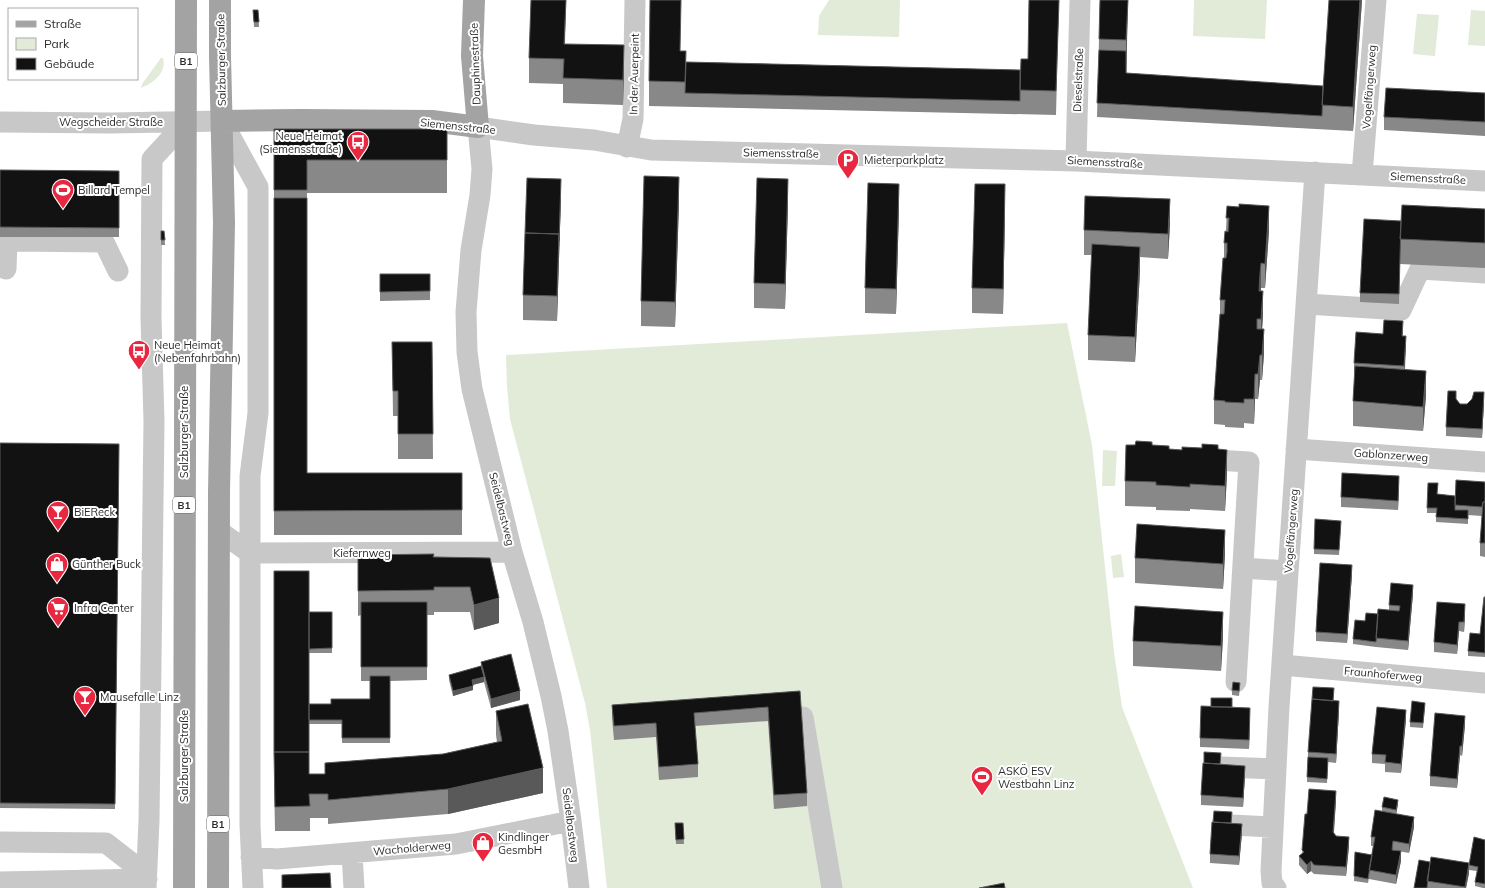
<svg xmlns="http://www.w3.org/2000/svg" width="1485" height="888" font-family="Mulish,sans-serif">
<rect width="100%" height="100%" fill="#fff"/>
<!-- green -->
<path fill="#e2ead8" d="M829 0H900L899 37 818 35 819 16Z
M1194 0H1267L1265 39 1193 36Z
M1471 10 1485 11V46L1468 45Z
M1417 14 1439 15 1435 56 1413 54Z
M161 58H163C167 72 154 83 141 88L142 84Z
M1067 323 1092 445 1114 652 1122 707 1193 888H607L590 730 585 703 510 419 507 387 506 355Z
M1103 450 1117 451 1115 486H1102Z
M1121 554 1124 577 1113 578 1111 556Z"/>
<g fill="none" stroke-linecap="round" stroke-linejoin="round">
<!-- minor -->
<path stroke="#c8c8c8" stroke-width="21" d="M0 122 111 123 222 121 258 187V413L250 476V825L253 888
M627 147 633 119 635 0
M1076 161 1080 0
M1362 175 1376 0
M6 269 7 241H16L104 242 118 271
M1307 304 1401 310 1420 269 1485 273
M1296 449 1485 462
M1199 459 1249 462 1236 682
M219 531 250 553 512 552
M1243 568 1288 571
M1282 665 1485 683
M803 717 832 888
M1221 767 1276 769
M1231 825 1273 827
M0 842 106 843 133 864 147 879
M352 853 354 888
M251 857 277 859 456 844 571 821
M0 882 147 879
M146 888 149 821 154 421 151 318 152 159 186 122
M579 888 571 821 558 731 551 696 533 622 512 552 472 389 467 352 466 312 471 250 480 195 482 169 478 127 534 135 594 140 651 150 1076 161 1485 181
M1276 888 1272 883 1271 871 1279 707 1315 172"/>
<!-- major -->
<path stroke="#a3a3a3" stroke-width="22" d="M222 121 301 120 432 121 478 127 472 56 474 0
M184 888 186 0
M218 888 219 492 224 223 220 56V0"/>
</g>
<!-- wall -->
<path fill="#888" d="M531 0H566L565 44 624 70 623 105 563 103V84L529 83V58Z
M1029 0H1059L1056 115 649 106V81L681 51 686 62 1020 70 1028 59Z
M1100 0H1128L1126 73 1323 86 1362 0 1353 131 1097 117Z
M253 10H258L259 27H254Z
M1485 93V136L1384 130V117Z
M274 129H447V193H307V473H462V535H274Z
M0 170 119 171V237H0Z
M561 197 557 321 523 320V295Z
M679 202 675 327 641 326V301Z
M788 203 785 309 754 308V283Z
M1227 206 1269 231 1265 288H1261V291L1263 316 1262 329 1264 354 1262 380H1260L1258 399H1255L1254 424 1244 423V428L1225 427V425L1214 424V400L1220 318V300L1224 258V243L1226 231Z
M899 208 896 314 865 313V288Z
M1005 209 1003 314 972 313V288Z
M1485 209V268L1400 264 1399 304 1360 302V293L1401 221Z
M1170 224 1168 259 1140 257V271L1135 362 1088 360V335L1092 255H1084V230Z
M161 231H164L165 245H161Z
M380 274H430V300L380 301Z
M1403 331V336L1406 345 1405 370 1426 396 1423 431 1353 426V401L1355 372H1354V363L1383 334Z
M392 342H432L433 459H398V416H393Z
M1456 399 1460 404H1467L1484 401 1482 438 1446 436V427Z
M0 443 119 444 115 809 0 808Z
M1152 445 1169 449 1182 450 1218 449 1227 474 1225 511 1190 509V511L1156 510V507L1125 506V481Z
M1485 482V557L1480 556V543L1482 516 1468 515V524L1436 522V513H1427V508L1438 494 1455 496Z
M1399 485 1398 510 1341 507V497Z
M1341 525 1339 555 1314 554V549Z
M1225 554 1223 589 1135 583V558Z
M358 555 490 558 499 623 474 630 470 612H434V615H427V680L390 681V743H342V724H309V774H325V763L443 754 497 742 496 735V711L543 793 448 814 328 824V818H310V831H275L274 777 309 612H332V653H309V704H331L370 699V681H361V615L358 616Z
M1352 574 1347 643 1316 641V632Z
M1413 594 1408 650 1376 647 1353 644V639L1365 621 1378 614 1389 610V605Z
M1485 597V657L1468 656V651L1480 634Z
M1465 614 1464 632 1459 631 1457 654 1434 652V642Z
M1223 637 1221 671 1133 666V641Z
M481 662 520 700 491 708 484 682 473 685V690L453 696 449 680V675L481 666Z
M1240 688 1239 696 1232 695V690Z
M800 691 807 793V806L774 809 768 721 695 726 698 764V777L659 780 656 737 614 740 612 718V705Z
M1334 693 1333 701 1339 710 1336 763 1328 762 1327 783 1307 782 1308 752Z
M1425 707 1423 728 1410 727V722Z
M1232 708 1250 718 1249 749 1200 747V738Z
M1406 719 1401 773 1385 772V764L1372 763V754Z
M1465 725 1462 756 1460 755 1457 788 1430 786V776Z
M1221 764 1245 775 1243 807 1201 805V795Z
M1336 800 1334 833 1336 836 1349 846 1346 876 1314 874 1311 871 1307 874 1299 865V856L1302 854 1307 814Z
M1398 804 1396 814 1414 827 1409 853 1393 850 1401 861 1396 884 1369 879V878L1368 883 1354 881 1355 852 1372 855 1373 846H1371V837L1382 812V807Z
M1232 817 1231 823 1242 833 1239 865 1210 863V854Z
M675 823H683L684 844H676Z
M1485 840V888H1483L1475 886V882L1477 871 1469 870V865Z
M1419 860 1469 873 1466 888H1414Z"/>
<!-- shaded-wall -->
<path fill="#595959" d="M566 0 564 69V44Z
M1128 0 1126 87V40Z
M1360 0H1362L1353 131V107Z
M624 45V70L623 105V80Z
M679 177V202L675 327V302Z
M561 179V197L557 321V296Z
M788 179V203L785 309V284Z
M899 184V208L896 314V289Z
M1005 184V209L1003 314V289Z
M1170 199V224L1168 259V234Z
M1269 206V231L1265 288V264Z
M1140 247V271L1135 362V337Z
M1261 263V288L1259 316V291Z
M1263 291V316L1261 344V319Z
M1264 329V354L1262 380V355Z
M1406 336V345L1404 376V366Z
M1260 355V380L1258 399V374Z
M1426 371V396L1423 431V407Z
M1255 374V399L1254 424V399Z
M1484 392V401L1482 438V429Z
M1227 450V474L1225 511V486Z
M1399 476V485L1398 510V501Z
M1225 530V554L1223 589V564Z
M1352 565V574L1347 643V634Z
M1413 585V594L1408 650V641Z
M499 598V623L474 630V605Z
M1465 604V614L1464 632V622Z
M1223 612V637L1221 671V646Z
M1459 622V631L1457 654V645Z
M484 677V682L472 685V680Z
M473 686V690L453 696V691Z
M520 691V700L491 708V699Z
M1339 701V710L1336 763V754Z
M1250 708V718L1249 749V740Z
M1406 710V719L1401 773V764Z
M1465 716V725L1462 756V746Z
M1460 746V755L1457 788V779Z
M1245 766V775L1243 807V798Z
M543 768V793L448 814V789Z
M1336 791V800L1333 842V832Z
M1398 800V804L1396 815V810Z
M1414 817V827L1409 853V844Z
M1242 824V833L1239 865V856Z
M1349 837V846L1346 876V867Z
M1401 851V861L1396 884V875Z
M1311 861V871L1307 874V865Z
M1469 863V873L1466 888H1465Z"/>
<!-- building -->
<path fill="#121212" stroke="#595959" d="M531 0H566L564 44 624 45 623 80 563 78 564 59 529 58Z
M650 0H681L680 51H686L685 82 649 81Z
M1029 0H1059L1056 91 1020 90 1021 59H1028Z
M1100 0H1128L1126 40 1099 39Z
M1329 0H1360L1353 107 1322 105Z
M253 10H258L259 22H254Z
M1099 50 1126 51V73L1323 86 1322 116 1097 103Z
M686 62 1020 70V101L685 93Z
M1386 88 1485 93V122L1384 117Z
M274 129H447V160H307V190H274Z
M0 170 119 171V228L0 227Z
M644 176 679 177 675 302 641 301Z
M527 178 561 179 559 241V234L525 233Z
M757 178 788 179 785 284 754 283Z
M868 183 899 184 896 289 865 288Z
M975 184H1005L1003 289 972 288Z
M1085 196 1170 199 1168 234 1084 230Z
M274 198H307V473H462V510L274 511Z
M1239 204 1269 206 1265 264 1261 263 1260 274 1259 291H1263L1261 319H1257V329H1264L1262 355H1260L1258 374H1255L1254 399H1244V403L1225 402V401L1214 400 1220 314H1224L1225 300H1220L1223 258H1226L1227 252V243H1224L1225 231 1228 232 1229 218H1226L1227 206 1239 207Z
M1402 205 1485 209V243L1400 239Z
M1364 219 1401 221 1399 294 1360 293Z
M161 231H164L165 240H161Z
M525 233 559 234 557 296 523 295Z
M1092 244 1140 247 1135 337 1088 335Z
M380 274H430V291L380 292Z
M1384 320 1403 321 1402 336H1406L1404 366 1354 363 1356 332 1383 334Z
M392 342H432L433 434H398V391H393Z
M1355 366 1426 371 1423 407 1353 401Z
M1448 391H1456V399L1460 404H1467L1472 399 1474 392H1484L1482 429 1446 427Z
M1136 441 1152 442V445L1169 446V449L1182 450V447L1202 448V444L1218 445V449L1227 450 1225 486 1190 484V487L1156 485V482L1125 481 1126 445H1135Z
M0 443 119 444 115 804 0 803Z
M1342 473 1399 476 1398 501 1341 497Z
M1456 480 1485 482V502H1483L1482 507 1455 505Z
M1428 483H1438L1437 494 1455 496V510H1468V519L1436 517 1437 508H1427Z
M1483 502H1485V543H1480Z
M1315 519 1341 521 1339 550 1314 549Z
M1137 524 1225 530 1223 564 1135 558Z
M434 554 433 557 490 558 499 598 474 605 470 587H434V590L358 591V555Z
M1320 563 1352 565 1347 634 1316 632Z
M274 571H309V752H274Z
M1391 583 1413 585 1408 641 1376 638 1378 609 1399 611 1400 606 1389 605Z
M1484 597H1485V653L1468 651 1470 633 1480 634Z
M361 602H427V667H361Z
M1437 602 1465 604 1464 622H1459L1457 645 1434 642Z
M1135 606 1223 612 1221 646 1133 641Z
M309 612H332V648L309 649Z
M1366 613 1378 614 1376 642 1353 639 1355 620 1365 621Z
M511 654 520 691 491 699 481 662Z
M481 666 484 677 472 680 473 686 453 691 449 675Z
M370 676H390V738H342V720H309V704H331V699H370Z
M1233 682 1240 683 1239 691 1232 690Z
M1313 687 1334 688 1333 701 1312 699Z
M800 691 807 793 774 795 768 707 694 713 698 764 659 767 656 723 614 726 612 705Z
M1211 698H1232V707H1211Z
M1312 699 1339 701 1336 754 1308 752Z
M1412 701 1425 703 1423 723 1410 722Z
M528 704 543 768 448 789 328 800V794H309L310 806 275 807 274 752H309V774H325V763L443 754 502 741 496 711Z
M1201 706 1250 708 1249 740 1200 738Z
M1377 707 1406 710 1401 764 1385 762 1386 755 1372 754Z
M1435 713 1465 716 1462 746H1460L1457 779 1430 776Z
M1204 752 1221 753 1220 764 1204 763Z
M1308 757 1328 758 1327 779 1307 777Z
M1203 763 1245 766 1243 798 1201 795Z
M1309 789 1336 791 1333 832 1336 836 1349 837 1346 867 1314 865 1311 861 1307 865 1299 856 1304 852 1302 850 1305 814H1307Z
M1384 797 1398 800 1396 810 1382 807Z
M1375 810 1414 817 1409 844 1393 841 1392 850 1401 851 1396 875 1369 870 1375 837H1371Z
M1214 811 1232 812 1231 823 1213 822Z
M1212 822 1242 824 1239 856 1210 854Z
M675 823H683L684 839 676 840Z
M1474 837 1485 840V884L1475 882 1478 867 1469 865Z
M1355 852 1372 855 1368 879 1354 876Z
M1431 857 1469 863 1465 887 1427 881Z
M1419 860 1430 862 1427 888H1414Z
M330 873 331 888H282V875Z
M1004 883 1005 888H979Z"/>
<!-- icons -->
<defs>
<g id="bus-pin" transform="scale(1.15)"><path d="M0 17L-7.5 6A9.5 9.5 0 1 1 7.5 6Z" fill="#e82840" stroke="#fff"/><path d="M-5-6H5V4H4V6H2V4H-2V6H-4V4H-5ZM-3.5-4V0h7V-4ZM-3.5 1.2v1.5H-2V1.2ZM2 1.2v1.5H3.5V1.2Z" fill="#fff"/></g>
<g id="parking-pin" transform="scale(1.15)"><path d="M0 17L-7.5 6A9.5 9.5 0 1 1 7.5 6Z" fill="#e82840" stroke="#fff"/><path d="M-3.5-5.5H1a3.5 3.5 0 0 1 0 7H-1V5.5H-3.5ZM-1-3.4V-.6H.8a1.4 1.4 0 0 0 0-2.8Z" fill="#fff"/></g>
<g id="stadium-pin" transform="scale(1.15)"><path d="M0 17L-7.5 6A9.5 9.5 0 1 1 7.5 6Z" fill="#e82840" stroke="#fff"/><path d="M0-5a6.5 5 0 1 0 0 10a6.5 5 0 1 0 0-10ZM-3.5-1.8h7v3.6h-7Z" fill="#fff"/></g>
<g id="bar-pin" transform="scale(1.15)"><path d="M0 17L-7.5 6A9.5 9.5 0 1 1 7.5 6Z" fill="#e82840" stroke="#fff"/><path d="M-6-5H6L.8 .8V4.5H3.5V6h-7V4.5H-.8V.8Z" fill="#fff"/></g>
<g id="shop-pin" transform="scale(1.15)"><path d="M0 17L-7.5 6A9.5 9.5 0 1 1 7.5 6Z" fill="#e82840" stroke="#fff"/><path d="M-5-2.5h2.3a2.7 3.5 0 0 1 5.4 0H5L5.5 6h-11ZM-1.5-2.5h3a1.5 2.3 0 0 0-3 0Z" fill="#fff"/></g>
<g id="supermarket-pin" transform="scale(1.15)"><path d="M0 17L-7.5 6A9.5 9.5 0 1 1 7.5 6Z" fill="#e82840" stroke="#fff"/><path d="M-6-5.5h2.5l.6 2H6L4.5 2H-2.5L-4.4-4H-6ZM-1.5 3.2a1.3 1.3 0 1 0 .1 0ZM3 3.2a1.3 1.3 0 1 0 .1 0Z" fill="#fff"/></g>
</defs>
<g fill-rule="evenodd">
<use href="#bus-pin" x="358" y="142"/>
<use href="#parking-pin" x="848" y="160"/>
<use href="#stadium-pin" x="63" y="190"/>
<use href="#bus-pin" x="139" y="351"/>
<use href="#bar-pin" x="58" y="512"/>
<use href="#shop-pin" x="57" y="564"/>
<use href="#supermarket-pin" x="58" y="608"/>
<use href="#bar-pin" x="85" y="697"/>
<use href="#stadium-pin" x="982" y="777"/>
<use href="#shop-pin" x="483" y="843"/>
</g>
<g text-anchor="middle" stroke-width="4" stroke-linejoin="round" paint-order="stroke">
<!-- shield labels -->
<g fill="#fff" stroke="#6b6b6b" stroke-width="1">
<rect x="175" y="53" width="22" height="16" rx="3"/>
<rect x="173" y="497" width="22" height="16" rx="3"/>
<rect x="207" y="816" width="22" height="16" rx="3"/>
</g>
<g font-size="10" font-weight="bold" fill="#2b2b2b">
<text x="186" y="65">B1</text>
<text x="184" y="509">B1</text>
<text x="218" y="828">B1</text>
</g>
<!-- street labels -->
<g font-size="11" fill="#2b2b2b" stroke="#fff">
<text transform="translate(221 60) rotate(-91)" y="4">Salzburger Straße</text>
<text transform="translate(475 64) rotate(-92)" y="4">Dauphinestraße</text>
<text transform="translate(634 74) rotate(-89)" y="4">In der Auerpeint</text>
<text transform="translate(1078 80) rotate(-88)" y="4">Dieselstraße</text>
<text transform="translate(1369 87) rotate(-86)" y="4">Vogelfängerweg</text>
<text x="111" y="126">Wegscheider Straße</text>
<text transform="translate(458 126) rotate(6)" y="4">Siemensstraße</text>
<text transform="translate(781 153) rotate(1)" y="4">Siemensstraße</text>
<text transform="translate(1105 162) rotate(3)" y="4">Siemensstraße</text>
<text transform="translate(1428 178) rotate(3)" y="4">Siemensstraße</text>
<text transform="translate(184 432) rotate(-90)" y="4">Salzburger Straße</text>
<text transform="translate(1391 455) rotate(4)" y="4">Gablonzerweg</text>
<text transform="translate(502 509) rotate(76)" y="4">Seidelbastweg</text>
<text transform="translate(1291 531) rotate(-86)" y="4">Vogelfängerweg</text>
<text x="362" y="557">Kiefernweg</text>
<text transform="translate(1383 674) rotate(5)" y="4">Fraunhoferweg</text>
<text transform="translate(184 756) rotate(-90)" y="4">Salzburger Straße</text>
<text transform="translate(571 825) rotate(83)" y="4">Seidelbastweg</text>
<text transform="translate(412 848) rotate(-5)" y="4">Wacholderweg</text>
</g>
<!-- poi labels -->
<g font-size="11" fill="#2b2b2b" stroke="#fff" text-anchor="start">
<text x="342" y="140" text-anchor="end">Neue Heimat<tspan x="342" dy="13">(Siemensstraße)</tspan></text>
<text x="864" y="164">Mieterparkplatz</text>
<text x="78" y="194">Billard Tempel</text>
<text x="154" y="349">Neue Heimat<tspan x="154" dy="13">(Nebenfahrbahn)</tspan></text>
<text x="74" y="516">BiEReck</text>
<text x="72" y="568">Günther Buck</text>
<text x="74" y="612">Infra Center</text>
<text x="100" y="701">Mausefalle Linz</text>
<text x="998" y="775">ASKÖ ESV<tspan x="998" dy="13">Westbahn Linz</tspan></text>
<text x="498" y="841">Kindlinger<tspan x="498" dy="13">GesmbH</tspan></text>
</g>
</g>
<!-- legend -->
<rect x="8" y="8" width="130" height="72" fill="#ffffff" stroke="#aaaaaa"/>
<rect x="16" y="21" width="20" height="6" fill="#a3a3a3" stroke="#aaaaaa"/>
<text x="44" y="28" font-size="12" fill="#2b2b2b">Straße</text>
<rect x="16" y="38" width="20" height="12" fill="#e2ead8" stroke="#aaaaaa"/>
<text x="44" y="48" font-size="12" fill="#2b2b2b">Park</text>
<rect x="16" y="58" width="20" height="12" fill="#121212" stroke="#aaaaaa"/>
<text x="44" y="68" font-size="12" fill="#2b2b2b">Gebäude</text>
</svg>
